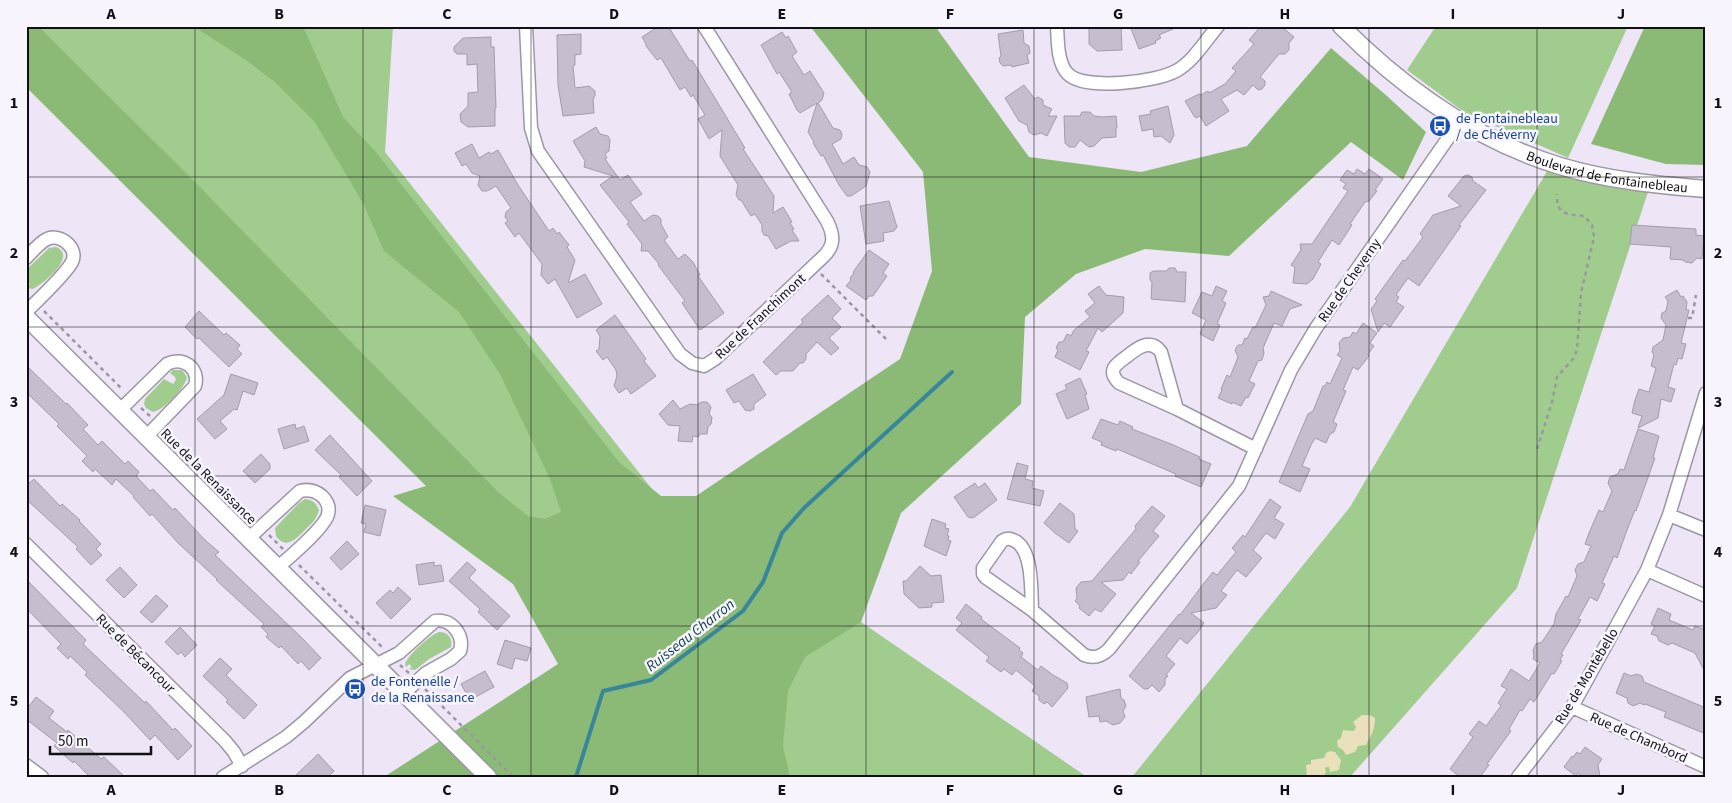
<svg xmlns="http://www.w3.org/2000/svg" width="1732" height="803" font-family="'Source Sans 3',sans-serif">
<rect width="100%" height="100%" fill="#eee6f6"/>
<!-- green -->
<path fill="#a0cc8d" d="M39 26H393L385 152 652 489 661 496 861 622 1087 777H770C529 525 287 273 39 26Z
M1436 26H1628L1568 158 1464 112 1407 70Z
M1553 161 1651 183 1517 588 1350 777H1132L1350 507Z
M56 247C78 256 43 284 33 289L26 288V286L30 284 26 279V270L49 248Z
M173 370H182L187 377C186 387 163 411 153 412L146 408 144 404 145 399 164 379 173 384 176 380 175 377 170 373Z
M305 499C313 500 316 503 319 510 317 519 311 524 305 530 296 539 286 550 276 536L275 528 298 504Z
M439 632C448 632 453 638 451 647L429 659 415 670 409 669 412 667 409 664 406 667 405 664C409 654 429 636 439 632Z"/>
<!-- forest -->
<path fill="#8bba77" d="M26 26H39L196 183 499 493 528 516 545 519 561 512 550 479 500 374 459 312 384 251 363 203 314 121 276 83 246 60 193 26H303L343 117 375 151 619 462 661 496H696L900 359 932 271 923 172 810 26H935L1029 157 1141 172 1247 146 1331 48 1387 96 1426 132 1403 180 1351 142 1229 256 1145 249 1076 274 1025 317 1021 404 901 513 861 622 805 657 788 691 783 746 790 777H384L558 664 513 584 393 496 426 486 26 87Z
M1645 26H1706V165L1666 164 1591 144Z"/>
<!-- sand -->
<path fill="#eae0bb" d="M1362 715H1369L1375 718C1375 730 1371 735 1366 745L1358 746 1355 752 1346 755 1343 750 1338 747 1337 741 1341 738 1343 730 1354 731 1356 727 1353 722Z
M1330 751 1335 752 1341 760 1339 770 1330 772 1329 767H1327L1325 768 1326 772 1323 777H1307L1306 765 1311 764V760L1324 758 1326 753Z"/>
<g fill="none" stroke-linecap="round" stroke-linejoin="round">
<!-- stream -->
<path stroke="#388699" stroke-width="4" d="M576 777 603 691 651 680 743 611 763 582 782 533 804 508 952 372"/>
</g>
<!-- building -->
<path fill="#c6bece" stroke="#a39cac" d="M659 26H668L690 61 692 60 745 148 743 149 774 196 773 213 783 207 792 222 790 223 794 229 792 230 799 241H791L776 249 768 236 764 235 762 231V225L755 214 751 216 741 200H739L736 195 738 185 720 156 722 130 709 139 698 119 705 115 693 95 691 97 685 87 680 90 661 58 657 60 646 46V44L642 37Z
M1089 26H1121L1122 50 1097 51 1089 44Z
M1130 26H1180L1159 35 1161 38 1155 41 1156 43 1139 49Z
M1261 26H1281L1294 37 1289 43V50L1285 54H1279L1260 77 1265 81V85L1262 89 1258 90 1253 85 1244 95 1237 90 1221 99 1229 111 1206 126 1200 116 1196 118 1194 116 1185 101 1199 94 1201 95 1208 91 1209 93 1225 84 1236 71 1232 68 1254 44 1249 40Z
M1023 30 1024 43 1029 46 1030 53 1027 55 1029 63 1012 67 1011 65 1003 66 1000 63 999 58 1001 56 998 34Z
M782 32 786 38 788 36 797 52 792 56 804 75 810 71 824 93 822 100 818 103 833 128 840 130 842 134 841 139 832 144 843 164 854 157 859 165 867 167 870 172 866 186 851 196H847L839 185 823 155 821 156 813 143 814 142 808 132 817 103 800 113 797 110 789 94 792 92 779 72 777 74 761 45Z
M581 34V54L575 55V65L573 66 575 88 589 86 595 91V96L593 99 594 113 563 116 558 85 557 35Z
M491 37V47H494L496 108H495V126L468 127 461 122 460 114 468 106V93L478 92 477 64 467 65V54H457L454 51V47L463 38Z
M1024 85 1035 99 1038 97 1043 100V105L1052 109 1048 116H1057L1047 136 1041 133 1034 135 1029 132 1027 125 1019 121 1005 98Z
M1168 106 1174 135 1170 143 1161 136 1154 137 1153 129 1142 131 1139 116 1151 114 1150 111Z
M1082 112H1090L1094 116 1102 117 1116 116 1117 127 1116 129V137L1102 138 1094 146 1089 147 1080 140 1075 147H1069L1065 143 1064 116H1080Z
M596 127 600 134 608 136 610 140 609 151 605 154 607 158 605 159 620 180 628 175 642 194 630 202 644 221 653 215 658 216 661 219V224L668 237 664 240 678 259 685 254 693 262 700 275 698 276 724 313 700 330 682 303 685 301 658 265 659 264 648 251H641L642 244 627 224 629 222 600 185 613 176 584 167 585 161 573 141Z
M472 144 479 158 489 152 491 154 498 150 518 185 549 231 553 228 557 234 559 232 569 245 567 247 575 260 568 283 585 274 602 304 577 318 555 279 548 284 541 275 542 264 519 233 515 237 505 223 508 221 505 217 506 212 511 208 496 186 487 191H482L478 185 480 176 472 173 466 164 462 166 455 153Z
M1357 169 1365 174 1369 169 1383 179 1375 190 1377 191 1369 201 1365 202 1350 224 1352 225 1339 245 1332 240 1318 262 1321 264 1313 279 1307 284 1293 283 1295 267 1291 265 1301 250 1300 244H1312L1348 191 1343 188 1346 184 1340 180 1347 170 1354 174Z
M1468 175 1472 177 1473 181 1486 190 1459 225 1461 226 1419 286 1408 278 1396 295 1399 297 1396 302 1404 307 1390 327 1384 323 1378 332 1371 309 1377 301 1375 299 1403 260 1405 261 1423 237 1420 234 1433 215 1461 206 1448 196 1464 176Z
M889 201 897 227 894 231 883 233 884 241 866 244 860 206Z
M1632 225 1696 229V235L1704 236 1702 259 1697 258 1692 263 1685 262 1683 260 1670 259 1671 247 1630 244Z
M869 250 889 264 883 273 887 276 873 296H869L866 300 846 286 851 280 850 278 854 273 853 272Z
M1169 268H1175L1177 272H1186L1185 302 1151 299 1152 282 1150 280V273L1153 271H1166Z
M1099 286 1106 295 1124 297 1123 313 1102 332 1098 328 1086 351 1089 352 1080 370 1055 357 1058 350 1056 348 1059 342H1063L1067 334 1071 336 1074 330 1090 317 1085 311 1095 303 1088 294Z
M1216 286 1227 291 1222 301 1226 303 1217 324 1220 325 1213 341 1200 334 1206 320 1192 313 1202 292 1212 296Z
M1677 290 1681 297 1683 296 1687 302 1686 310H1689L1681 343 1686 344 1682 359 1678 358 1676 365 1674 364 1668 387 1675 389 1671 402 1661 399 1658 418 1638 428 1642 416 1632 413 1635 400 1639 389 1649 392 1656 368 1651 366 1654 355 1652 352 1653 347 1663 340 1666 325 1661 318 1662 313 1666 311 1668 301 1665 297Z
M1271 291 1302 305 1290 309 1282 326 1274 323 1263 348 1264 353 1262 360 1258 361 1249 381 1255 384 1248 398 1246 397 1241 406 1232 402V404L1218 398 1222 390 1221 389 1227 375 1230 377 1238 357 1235 350 1238 345H1242L1245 338 1247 339 1253 327 1255 328 1266 305 1263 297 1269 296Z
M828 295 841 309 832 318 841 327 829 338 839 348 831 355 817 342 806 354V359L803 363H800L793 371H781L776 375 763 362 803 322 801 320Z
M199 311 224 335 226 333 240 345 237 349 242 354 229 367 199 338 197 339 185 327Z
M615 315 646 359 644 361 656 376 631 394 627 388 619 393 614 386 617 376 616 370 607 357 603 360 596 351 599 349 600 336 596 330Z
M1363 323 1377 333 1370 343 1374 346 1368 354 1369 356 1358 370 1353 367 1343 390 1346 391 1333 422 1337 424 1334 432 1330 434 1326 443 1315 438 1311 445 1302 466 1310 469 1300 492 1279 482 1308 414 1313 411 1323 386H1325L1327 382 1330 384 1342 358 1337 355 1340 351 1339 343 1343 338 1350 337 1353 332 1356 334Z
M26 365 66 404 67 403 88 425 83 429 98 445 102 441 125 464 128 461 139 472 136 476 150 491 153 489 173 510 175 508 205 540 219 552 215 555 302 638 321 658 309 670 301 661 298 664 281 646 279 648 266 637 268 634 261 627 264 624 216 580 217 579 178 543 152 514 150 516 133 497 134 496 116 479 112 485 95 469 93 472 82 461 87 456 57 426 59 424 26 392Z
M231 374 258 383 254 395 243 391 237 410 234 409 220 421 227 429 215 439 197 419 224 395Z
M753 374 766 395 754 404V409L750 411 745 410 739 401 734 403 726 390Z
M1080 378 1087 394 1085 395 1089 409 1067 419 1056 394 1067 389 1065 385Z
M673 400 680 409 690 404 697 405 701 402H707L711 407 709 414 712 417 711 424 708 427 707 434H700L698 437 693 436 692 442 678 441 680 426 668 425 659 414Z
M1101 419 1118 425 1120 421 1133 427 1132 429 1171 444 1200 457 1199 459 1211 464 1201 487 1175 476 1176 474 1117 449 1116 451 1101 445 1102 442 1092 438Z
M295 424 296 429 304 426 309 441 284 449 278 429Z
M1638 429 1659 436 1653 458H1655L1636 511 1635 510 1627 530 1617 558 1614 556 1602 583 1605 584 1597 601 1590 597 1578 619 1581 620 1561 654 1563 655 1560 660 1562 661 1554 674 1552 673 1534 702 1530 699 1522 711 1520 710 1509 729 1511 731 1487 764 1489 765 1480 777H1460L1450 769 1473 737 1469 734 1479 721 1486 726 1501 706 1498 703 1507 689 1501 686 1511 669 1529 681 1540 663 1533 659 1534 656 1533 650 1536 644 1542 642 1554 624 1556 614 1566 596 1568 597 1577 576 1575 570 1578 564 1584 562 1591 546 1585 544 1589 533 1599 510 1603 512 1612 491 1608 483 1610 477 1618 474 1620 469 1624 470Z
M330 435 372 481 357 496 339 477 341 475 315 450Z
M261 454 270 464V469L255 483 243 471Z
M1017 463 1028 466 1025 479 1033 481 1032 488 1044 491 1040 506 1007 499Z
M34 479 60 506 62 504 80 520 79 521 101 544 96 549 102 555 91 565 76 549 78 547 26 499V486Z
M975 483 978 488 985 483 997 500 973 518 968 517 954 497Z
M1270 499 1281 507 1274 518 1284 524 1275 539 1266 533 1253 550 1262 558 1246 577 1237 570 1221 591 1227 595 1216 608 1191 613 1204 623 1198 632 1187 644 1180 638 1166 656 1175 664 1166 675 1168 676 1165 679V685L1159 692 1152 685 1148 689H1144L1129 676 1179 614 1180 615 1204 583 1213 572 1217 575 1236 552 1232 548 1243 535 1245 537Z
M1060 503 1074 514 1075 529 1078 531 1069 543 1055 533 1044 523Z
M365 505 386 510 380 536 364 532 366 524 361 523Z
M1152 506 1165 516 1153 531 1159 536 1138 561 1140 562 1131 574 1129 572 1123 580 1101 582 1116 594 1101 612 1095 609 1089 616 1079 608 1080 606 1075 601 1077 598 1076 588 1081 582 1092 581 1136 529 1135 526Z
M932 519 946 524 945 528 949 529 947 535 949 536 948 540 951 541 946 556 924 546Z
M347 541 359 554 341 570 330 558Z
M434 562V566L441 565 444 581 419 585 416 565Z
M467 562 476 570 469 578 510 616 497 630 478 612 480 609 449 581Z
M920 566 931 576 941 575 944 602 932 603V607L919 608 904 594 903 581H906Z
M120 567 137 585 124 598 106 580Z
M26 579 86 640 83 644 145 703 146 701 173 730 175 728 192 746 178 760 155 735 150 740 124 712 85 675 87 672 70 656 68 659 57 648 61 644 26 608Z
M398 587 411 599 391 619 376 603 390 590 393 593Z
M156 595 168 606 152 623 140 612Z
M966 604 982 617 981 619 1020 648 1019 650 1023 653 1021 657 1038 670 1041 666 1053 675 1067 683 1068 688 1052 707 1047 702 1044 704 1039 700V696L1032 691 1035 686 1016 670 1012 675 1004 669 1001 672 986 661 989 657 956 630 962 623 956 618Z
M1658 608 1671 614 1669 620 1693 630 1695 626 1706 630V674L1695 653 1672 643 1668 645 1659 641 1657 636 1651 634 1655 626 1651 624Z
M180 627 197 645 185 657 181 652 178 655 165 642Z
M505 640 531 648 527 661 515 658 512 669 497 664Z
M220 658 232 669 226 675 257 705 244 719 226 702 228 700 203 676Z
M485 671 494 687 470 700 461 684Z
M1624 673 1631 676 1637 674 1642 676 1644 682 1706 708V734L1664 717 1666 712 1645 704 1644 705 1640 703 1633 706 1628 703 1627 698 1616 693Z
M1120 689 1121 698 1124 700 1126 706 1123 711 1125 717 1120 723 1113 725 1106 721 1100 722 1099 716 1089 717 1086 697Z
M36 697 54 711 49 718 67 732 68 730 101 759 104 757 125 777H90L74 761 73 763 54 746 57 743 26 719V710Z
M1585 747 1602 759 1598 765 1600 777H1584L1578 773 1576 776 1564 767 1572 756 1573 757 1577 752 1580 754Z
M318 754 334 771 328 777H294Z"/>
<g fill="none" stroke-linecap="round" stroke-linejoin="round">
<!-- minor casing -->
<g stroke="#9d96a5" stroke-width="15">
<path id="minor" d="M526 26 531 128 538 151 680 354 692 363 704 366 715 359 824 256C835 245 834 235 827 221L704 26
M1057 26C1058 41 1057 63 1068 74 1085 91 1156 82 1176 71 1193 62 1205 41 1218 26
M26 258C32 252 39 243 47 239 60 233 79 248 72 262 65 275 38 300 26 312
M1177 409 1161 352C1150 337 1136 349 1126 357 1122 360 1116 364 1114 368 1111 374 1115 379 1119 383L1177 409 1256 449
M120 410 167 364C183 356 200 368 195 386L146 437
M1669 515 1706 530
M249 538 300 491C308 489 316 491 322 496 327 501 330 507 328 514 326 526 289 558 278 567
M26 544 225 741 234 752 242 766
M1647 570 1706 596
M1032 610C1031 591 1033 554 1017 542 1011 539 1008 537 1002 541L983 568V574L985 577 1032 610 1084 655C1094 659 1101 657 1109 649L1239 486 1291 370 1316 328 1460 121
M1572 707 1706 767
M26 765 42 777
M223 777 286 737 304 722 350 678 399 653 435 621C451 618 465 635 460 651L451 659 426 673 404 693
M1518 777 1572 707 1647 570 1669 515 1706 393"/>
</g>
<!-- tertiary casing -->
<g stroke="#9d96a5" stroke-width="19">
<g id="tertiary">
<path id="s1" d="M1341 26C1402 87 1477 141 1560 166 1606 180 1657 185 1706 189"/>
<path d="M26 317 488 777"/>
</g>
</g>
<!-- path -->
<path stroke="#9c96a2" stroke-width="2.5" stroke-dasharray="4 4" stroke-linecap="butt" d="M821 274 886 339
M44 311 123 390
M1688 318H1692L1696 295
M141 408 150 416
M166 433 252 519
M1537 449 1552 402 1557 377 1573 359 1577 350 1581 293 1594 237 1592 225 1584 216C1566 214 1556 215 1557 194
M269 535 283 549
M299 565 382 647
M400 665 409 673
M425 689 513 777"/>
<!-- minor -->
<use href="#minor" stroke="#fff" stroke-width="12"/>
<!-- tertiary -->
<use href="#tertiary" stroke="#fff" stroke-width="16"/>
</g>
<!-- grid -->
<path fill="none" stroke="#120f15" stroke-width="1" stroke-opacity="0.55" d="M195 26V777M363 26V777M531 26V777M698 26V777M866 26V777M1034 26V777M1201 26V777M1369 26V777M1537 26V777M26 177H1706M26 327H1706M26 476H1706M26 626H1706"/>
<!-- icons -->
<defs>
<g id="bus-disc" transform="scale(1.125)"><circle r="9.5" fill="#1a4fb4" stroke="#f9f5ff"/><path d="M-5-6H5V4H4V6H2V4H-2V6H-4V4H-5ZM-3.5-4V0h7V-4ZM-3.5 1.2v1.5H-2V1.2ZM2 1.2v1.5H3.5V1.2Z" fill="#fff"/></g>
</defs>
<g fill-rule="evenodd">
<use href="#bus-disc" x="1440" y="126"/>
<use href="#bus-disc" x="355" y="689"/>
</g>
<g text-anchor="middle" stroke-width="5" stroke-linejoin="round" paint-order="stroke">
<!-- transit labels -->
<g font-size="14" fill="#164399" stroke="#f9f5ff" text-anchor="start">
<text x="1456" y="123">de Fontainebleau<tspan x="1456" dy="16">/ de Chéverny</tspan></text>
<text x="371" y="686">de Fontenelle /<tspan x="371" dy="16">de la Renaissance</tspan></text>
</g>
<!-- street labels -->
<g font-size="14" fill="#120f15" stroke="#f9f5ff">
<text dy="5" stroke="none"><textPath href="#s1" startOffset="310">Boulevard de Fontainebleau</textPath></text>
<text transform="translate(1349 280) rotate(-55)" y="5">Rue de Cheverny</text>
<text transform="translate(760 316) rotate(-43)" y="5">Rue de Franchimont</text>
<text transform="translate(209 476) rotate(45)" y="5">Rue de la Renaissance</text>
<text transform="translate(136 653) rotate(45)" y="5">Rue de Bécancour</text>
<text transform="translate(1586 676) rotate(-59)" y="5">Rue de Montebello</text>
<text transform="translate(1639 737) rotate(24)" y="5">Rue de Chambord</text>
</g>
<!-- water labels -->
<g font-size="15" font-style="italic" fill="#0a3e48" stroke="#f9f5ff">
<text transform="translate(690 635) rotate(-38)" y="5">Ruisseau Charron</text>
</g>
</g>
<!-- border -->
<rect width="1732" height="803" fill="none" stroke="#f9f5ff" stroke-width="55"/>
<!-- scale -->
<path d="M50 746v8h101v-8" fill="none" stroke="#120f15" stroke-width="2.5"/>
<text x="58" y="746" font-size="15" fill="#120f15" stroke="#f9f5ff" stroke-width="4" paint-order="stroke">50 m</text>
<rect x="28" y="28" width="1676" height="748" fill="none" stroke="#120f15" stroke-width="2"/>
<g font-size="16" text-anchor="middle" font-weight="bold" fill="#120f15">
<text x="111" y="19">A</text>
<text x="279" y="19">B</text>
<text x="447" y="19">C</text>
<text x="614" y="19">D</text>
<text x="782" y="19">E</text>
<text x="950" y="19">F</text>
<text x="1118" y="19">G</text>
<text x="1285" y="19">H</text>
<text x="1453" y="19">I</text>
<text x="1621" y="19">J</text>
<text x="14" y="108">1</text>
<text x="1718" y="108">1</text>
<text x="14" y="258">2</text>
<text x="1718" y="258">2</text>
<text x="14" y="407">3</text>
<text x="1718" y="407">3</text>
<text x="14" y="557">4</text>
<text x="1718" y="557">4</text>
<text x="14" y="706">5</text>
<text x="1718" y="706">5</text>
<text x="111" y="795">A</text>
<text x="279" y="795">B</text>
<text x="447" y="795">C</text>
<text x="614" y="795">D</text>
<text x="782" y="795">E</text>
<text x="950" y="795">F</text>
<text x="1118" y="795">G</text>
<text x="1285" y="795">H</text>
<text x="1453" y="795">I</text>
<text x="1621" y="795">J</text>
</g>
</svg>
